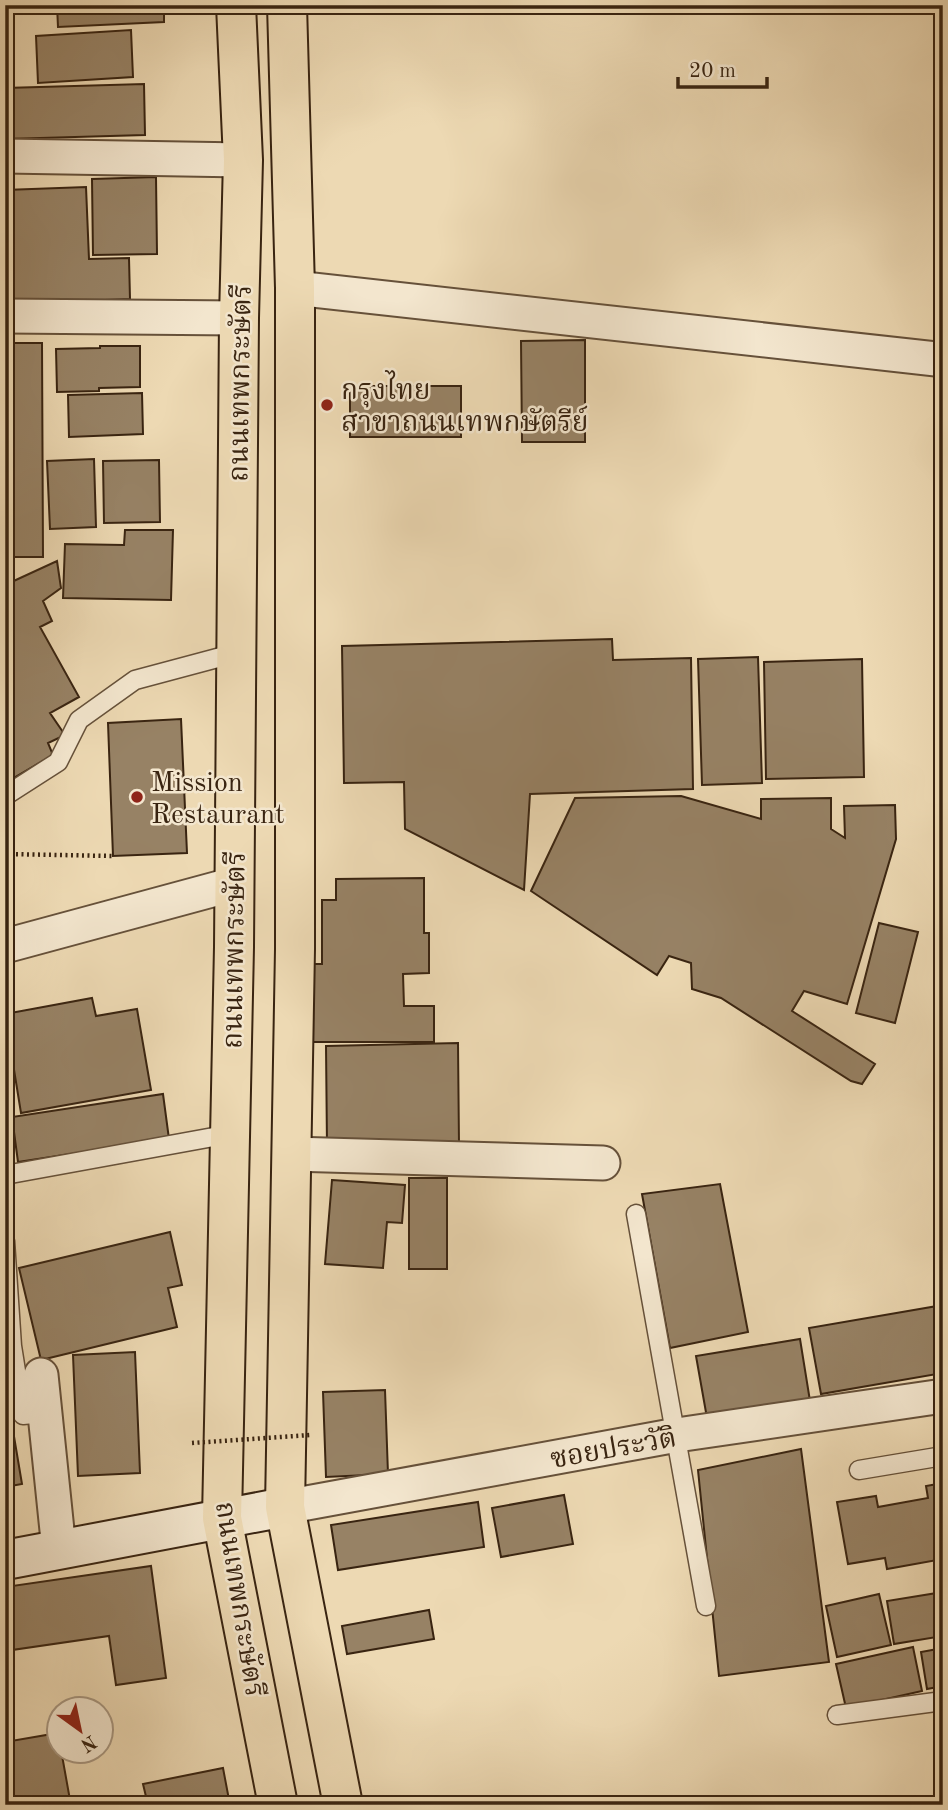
<svg xmlns="http://www.w3.org/2000/svg" width="948" height="1810" font-family="'Old Standard TT','Noto Serif Thai',serif">
<rect width="100%" height="100%" fill="#edd9b3"/>
<filter id="stains"><feTurbulence type="fractalNoise" baseFrequency=".00286" numOctaves="4"/><feColorMatrix values="0 0 0 0 .2 0 0 0 0 .09 0 0 0 0 .02 0 0 0 .5 -.17"/></filter>
<radialGradient id="worn" r=".72"><stop offset=".6" stop-color="#630" stop-opacity="0"/><stop offset="1" stop-color="#630" stop-opacity=".3"/></radialGradient>
<!-- building -->
<path fill="#978265" stroke="#392411" stroke-width="2" d="M57 5H164V22L58 27Z
M131 30 133 77 38 83 36 36Z
M5 43H13L14 83H5Z
M144 84 145 135 5 139V88Z
M156 177 157 254 93 255 92 179Z
M86 187 89 259 129 258 130 299 5 304V190Z
M585 340V442H522L521 341Z
M5 343H42L43 557H5Z
M100 346H140V387L99 388V391L57 392 56 349 100 348Z
M350 386H461V437H350Z
M142 393 143 434 69 437 68 395Z
M94 459 96 527 50 529 47 461Z
M159 460 160 522 104 523 103 461Z
M125 530H173L171 600 63 598 65 544 124 545Z
M57 561 61 588 43 601 52 621 40 627 79 697 50 713 65 735 48 743 53 755 5 783V585Z
M612 639 613 660 691 658 693 789 530 794 524 890 405 829 404 782 344 783 342 646Z
M758 657 762 783 702 785 698 659Z
M862 659 864 777 766 779 764 662Z
M181 719 187 853 113 856 108 723Z
M681 796 761 819V799L831 798V829L845 838 844 806 895 805 896 839 847 1004 804 991 792 1011 875 1064 862 1084 851 1081 721 998 692 989 691 963 669 956 657 975 531 891 575 798Z
M424 878V933H429V973L403 974 404 1006H434V1042H313V964H322V900H336V879Z
M879 923 918 932 895 1023 856 1013Z
M92 998 96 1016 137 1009 151 1090 21 1113 5 1014Z
M458 1043 459 1144 327 1146 326 1046Z
M163 1094 169 1139 18 1162 12 1117Z
M409 1178H447V1269H409Z
M332 1180 405 1185 402 1223 387 1222 383 1268 325 1264Z
M720 1184 748 1332 670 1348 642 1194Z
M170 1232 182 1285 168 1288 177 1327 41 1360 19 1268Z
M943 1305V1373L821 1394 809 1328Z
M800 1339 810 1401 707 1418 696 1356Z
M135 1352 140 1473 78 1476 73 1355Z
M5 1383 22 1484 5 1487Z
M385 1390 388 1474 326 1477 323 1392Z
M801 1449 829 1662 719 1676 698 1470Z
M943 1483V1559L887 1569 885 1558 848 1564 837 1502 876 1496 878 1507 928 1498 926 1486Z
M564 1495 573 1544 501 1557 492 1508Z
M478 1502 484 1547 338 1570 331 1525Z
M151 1566 166 1678 116 1685 109 1636 5 1651V1587Z
M943 1592V1636L894 1644 887 1601Z
M879 1594 891 1645 837 1657 826 1606Z
M429 1610 434 1639 347 1654 342 1626Z
M913 1647 922 1691 846 1708 836 1664Z
M943 1648V1686L927 1689 921 1652Z
M58 1733 70 1800 44 1805H5V1742Z
M223 1768 230 1805H148L143 1784Z"/>
<g fill="none" stroke-linecap="round" stroke-linejoin="round">
<!-- lane casing -->
<g stroke="#66513a" stroke-width="21">
<path id="lane" d="M5 796 58 762 79 720 135 680 236 653
M5 1175 230 1134
M636 1214 706 1606
M5 1241 12 1346 23 1415 44 1413
M859 1470 943 1456
M837 1715 943 1701"/>
</g>
<!-- street casing -->
<g stroke="#66513a" stroke-width="37">
<path id="street" d="M5 156 243 160
M295 288 936 359
M5 316 239 318
M5 946 234 884
M291 1154 603 1163
M41 1375 59 1550
M285 1507 677 1435 943 1396"/>
</g>
<!-- secondary casing -->
<g stroke="#392411" stroke-width="42">
<path id="secondary" d="M5 1560 285 1507"/>
</g>
<!-- primary casing -->
<g stroke="#392411" stroke-width="42">
<path id="primary" d="M236 5 243 160 239 318 234 947 222 1518 278 1805
M287 5 295 288V949L285 1507 343 1805"/>
</g>
<!-- path -->
<path stroke="#392411" stroke-width="4.5" stroke-dasharray="2 3.5" stroke-linecap="butt" d="M5 854 113 856"/>
<!-- lane -->
<use href="#lane" stroke="#f3e6ce" stroke-width="18"/>
<!-- street -->
<use href="#street" stroke="#f3e6ce" stroke-width="33"/>
<!-- secondary -->
<use href="#secondary" stroke="#f3e6ce" stroke-width="38"/>
<!-- primary -->
<use href="#primary" stroke="#edd9b3" stroke-width="38"/>
<!-- path-bridge -->
<path stroke="#392411" stroke-width="4.5" stroke-dasharray="2 3.5" stroke-linecap="butt" d="M192 1443 310 1435"/>
</g>
<!-- markers -->
<g fill="#8f2418" stroke="#f3e6ce" stroke-width="2.5">
<circle cx="327" cy="405" r="7"/>
<circle cx="137" cy="797" r="7"/>
</g>
<g text-anchor="middle" stroke-width="5" stroke-linejoin="round" paint-order="stroke">
<!-- street labels -->
<g font-size="28" fill="#392411" stroke="#f3e6ce">
<text transform="translate(239 383) rotate(-89)" y="10">ถนนเทพกระษัตรี</text>
<text transform="translate(233 950) rotate(-89)" y="10">ถนนเทพกระษัตรี</text>
<text transform="translate(613 1447) rotate(-10)" y="10">ซอยประวัติ</text>
<text transform="translate(241 1599) rotate(81)" y="10">ถนนเทพกระษัตรี</text>
</g>
<!-- poi labels -->
<g font-size="28" fill="#392411" stroke="#f3e6ce" text-anchor="start">
<text x="341" y="399">กรุงไทย<tspan x="341" dy="32">สาขาถนนเทพกษัตรีย์</tspan></text>
<text x="151" y="791">Mission<tspan x="151" dy="32">Restaurant</tspan></text>
</g>
</g>
<!-- margin -->
<rect width="948" height="1810" fill="none" stroke="#edd9b3" stroke-width="28"/>
<rect x="7" y="7" width="934" height="1796" fill="none" stroke="#392411" stroke-width="3.5"/>
<rect x="14" y="14" width="920" height="1782" fill="none" stroke="#392411" stroke-width="2"/>
<!-- north arrow -->
<g transform="translate(80 1730) rotate(147)"><circle r="33" fill="#f3e6ce" stroke="#a99882" stroke-width="2"/>
<path d="M0-5L12 26L0 18L-12 26Z" fill="#8f2418"/>
<text y="-10" font-size="19" font-weight="bold" text-anchor="middle" fill="#392411">N</text>
</g>
<!-- scale -->
<path d="M678 77v10h89v-10" fill="none" stroke="#392411" stroke-width="3.5"/>
<text x="689" y="77" font-size="21" fill="#392411" stroke="#f3e6ce" stroke-width="5" paint-order="stroke">20 m</text>
<rect width="100%" height="100%" filter="url(#stains)"/>
<rect width="100%" height="100%" fill="url(#worn)"/>
</svg>
